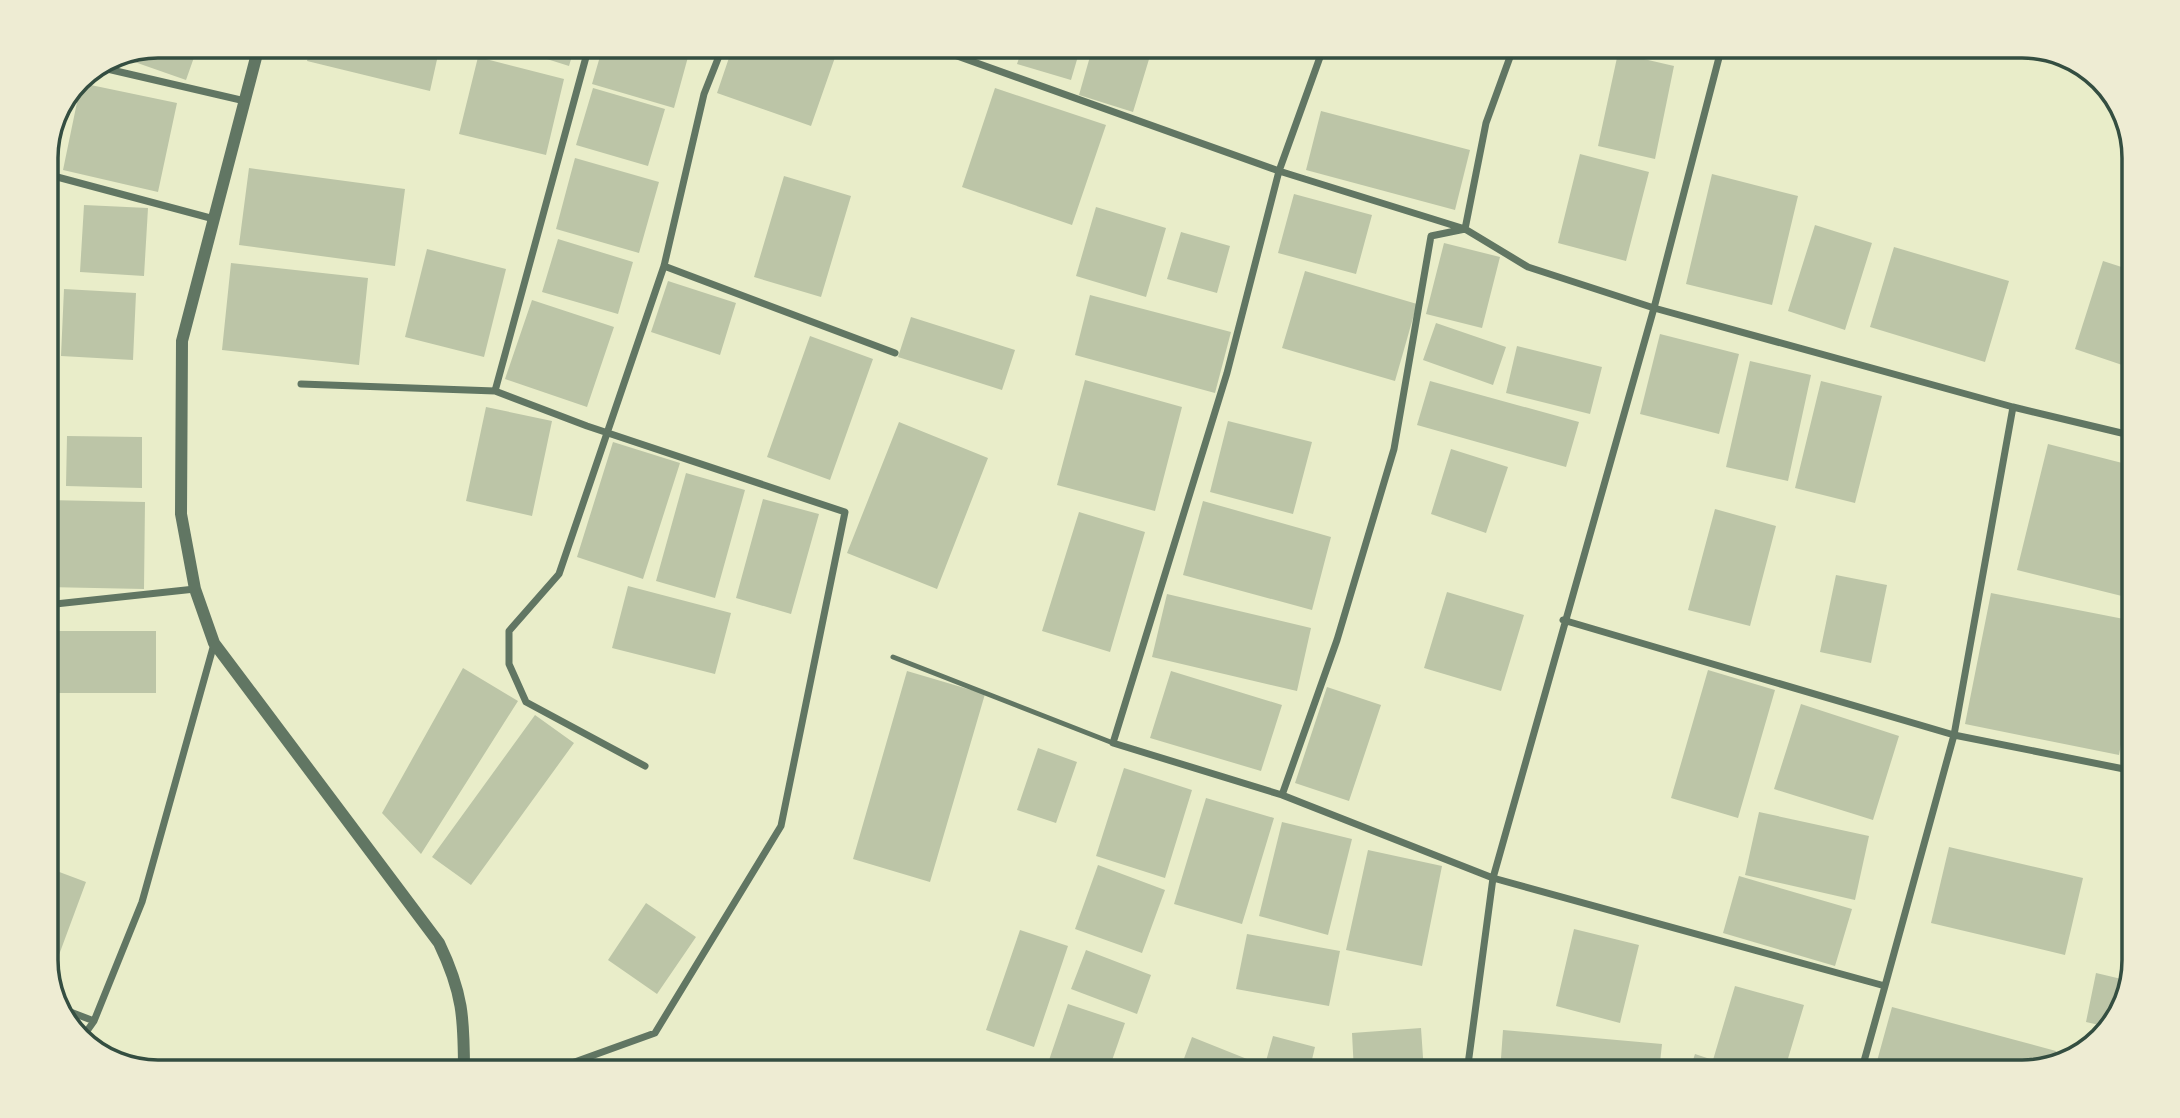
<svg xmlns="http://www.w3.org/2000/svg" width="2180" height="1118" font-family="'Noto Sans',sans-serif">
<rect width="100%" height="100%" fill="#e9edc9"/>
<!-- building -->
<path fill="#bcc5a7" d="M158 46H198L186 80 126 59Z
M311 46H440L430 91 307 61Z
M506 46H575L569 66Z
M603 46H691L674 108 592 84Z
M733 46H839L811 126 717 93Z
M1023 46H1081L1071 80 1017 64Z
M1093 46H1153L1133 112 1079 95Z
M1618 53 1674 66 1655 159 1598 146Z
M478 57 564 79 546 155 459 134Z
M81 83 177 103 158 192 63 170Z
M593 88 665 109 648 166 576 145Z
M995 88 1106 125 1072 225 962 187Z
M1321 111 1470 150 1455 210 1306 170Z
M1580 154 1649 172 1626 261 1558 243Z
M575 158 659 182 639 253 556 229Z
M249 168 405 189 395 266 239 245Z
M1712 174 1798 196 1772 305 1686 284Z
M784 176 851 196 821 297 754 277Z
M1294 194 1372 215 1356 274 1278 253Z
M84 205 148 208 144 276 80 272Z
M1096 207 1166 228 1146 297 1076 276Z
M1815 225 1872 243 1845 330 1788 311Z
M1181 232 1230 246 1217 293 1167 279Z
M558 239 633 262 618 314 542 292Z
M1444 243 1500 257 1482 328 1426 314Z
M1894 247 2009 281 1985 362 1870 327Z
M427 249 506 269 484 357 405 337Z
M2103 261 2134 271V369L2075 349Z
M231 263 368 278 359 365 222 350Z
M1305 271 1417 304 1395 381 1282 348Z
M668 281 736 303 720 355 651 332Z
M64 289 136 293 133 360 61 356Z
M1090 295 1231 332 1215 393 1075 355Z
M532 300 614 327 587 407 505 379Z
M911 317 1015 350 1002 390 898 357Z
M1436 323 1506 347 1493 385 1423 360Z
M1660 334 1739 354 1719 434 1640 414Z
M810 336 873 359 830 480 767 457Z
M1517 346 1602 367 1590 414 1506 393Z
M1750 361 1811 375 1788 481 1726 467Z
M1085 380 1182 407 1155 511 1057 485Z
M1430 381 1579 422 1566 467 1417 425Z
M1821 381 1882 396 1855 503 1795 488Z
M486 407 552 421 532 516 466 501Z
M1228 421 1312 442 1293 514 1210 492Z
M899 422 988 458 937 589 847 553Z
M67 436 142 437V488L66 486Z
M613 442 680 463 643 579 577 557Z
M2048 444 2134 466V599L2017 570Z
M1451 449 1508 467 1486 533 1431 514Z
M686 473 745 490 715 598 656 581Z
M763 499 819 514 791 614 736 598Z
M46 500 145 502 144 589 46 587Z
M1203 501 1331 537 1312 610 1183 575Z
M1715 509 1776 526 1750 626 1688 610Z
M1079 512 1145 532 1110 652 1042 631Z
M1836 575 1887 585 1871 663 1820 652Z
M628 586 731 613 715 674 612 648Z
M1447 592 1524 615 1501 691 1424 668Z
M1991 593 2134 621V675L2119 755 1965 724Z
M1167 594 1311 628 1297 691 1152 657Z
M50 631H156V693H50Z
M463 668 518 701 421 854 382 813Z
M1708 670 1775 690 1738 818 1671 798Z
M907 671 985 694 930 882 853 859Z
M1171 671 1282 705 1261 771 1150 738Z
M1327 687 1381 705 1349 801 1295 783Z
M1801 704 1899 736 1873 820 1774 789Z
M535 715 574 743 471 885 432 857Z
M1038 748 1077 762 1056 823 1017 810Z
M1124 768 1192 790 1165 878 1096 856Z
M1206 798 1274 818 1242 924 1174 904Z
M1759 812 1869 836 1855 900 1745 875Z
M1282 822 1352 839 1328 935 1259 916Z
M1949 847 2083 878 2065 955 1931 923Z
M1368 850 1442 866 1422 966 1346 950Z
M1098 865 1165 890 1142 953 1075 929Z
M46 867 86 882 53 971 46 968Z
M1739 876 1852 909 1835 966 1723 933Z
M646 903 696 937 657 994 608 960Z
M1574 929 1639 945 1620 1023 1556 1006Z
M1020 930 1068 946 1034 1047 986 1030Z
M1247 934 1340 951 1329 1006 1236 989Z
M1086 950 1151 975 1137 1014 1071 989Z
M2096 973 2130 981 2123 1009 2108 1027 2086 1022Z
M1735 986 1804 1005 1784 1072H1689L1695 1054 1713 1060Z
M1068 1004 1125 1023 1108 1072H1045Z
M1892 1007 2056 1051 2053 1063 2022 1072H1874Z
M1421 1028 1424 1072H1354L1352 1033Z
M1503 1030 1662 1044 1659 1072H1500Z
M1273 1036 1315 1047 1309 1072H1263Z
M1192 1037 1252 1061 1248 1072H1179Z"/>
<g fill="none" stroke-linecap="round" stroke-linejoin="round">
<!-- service -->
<path stroke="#617663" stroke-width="5" d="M893 657 1113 743"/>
<!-- minor -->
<path stroke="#617663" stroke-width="7" d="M1324 46 1279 171 1227 373 1113 743 1282 795 1493 878 1885 986 1954 735 2013 407
M2015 46 2079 64
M946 52 1279 171 1465 229 1528 267 1654 308 2013 407 2134 436
M103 68 245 101
M46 174 214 219
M664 266 895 353
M301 384 495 391
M46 605 195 589
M1563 620 1954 735 2134 771
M645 766 526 702 509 664V631L559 574 664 266 704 94 723 46
M2131 770 2134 756
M1282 795 1337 640 1394 449 1431 236 1465 229 1486 123 1514 46
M60 1008 94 1021
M82 1038 94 1021 142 902 214 644
M547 1072 655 1033 781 826 845 512 587 426 495 391 589 46
M1467 1072 1493 878 1654 308 1722 46
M1861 1072 1885 986"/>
<!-- tertiary -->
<path stroke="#617663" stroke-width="12" d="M259 46 182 341 181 514 195 589 214 643 439 943C463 993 464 1018 464 1072"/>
</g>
<!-- crop -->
<path d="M0 0H2180V1118H0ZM158 58H2022A100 100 0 0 1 2122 158V960A100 100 0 0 1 2022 1060H158A100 100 0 0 1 58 960V158A100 100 0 0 1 158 58Z" fill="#eeecd3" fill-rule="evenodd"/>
<path fill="none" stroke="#344e41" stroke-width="3.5" d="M158 58H2022A100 100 0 0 1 2122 158V960A100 100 0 0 1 2022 1060H158A100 100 0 0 1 58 960V158A100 100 0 0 1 158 58Z"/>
</svg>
